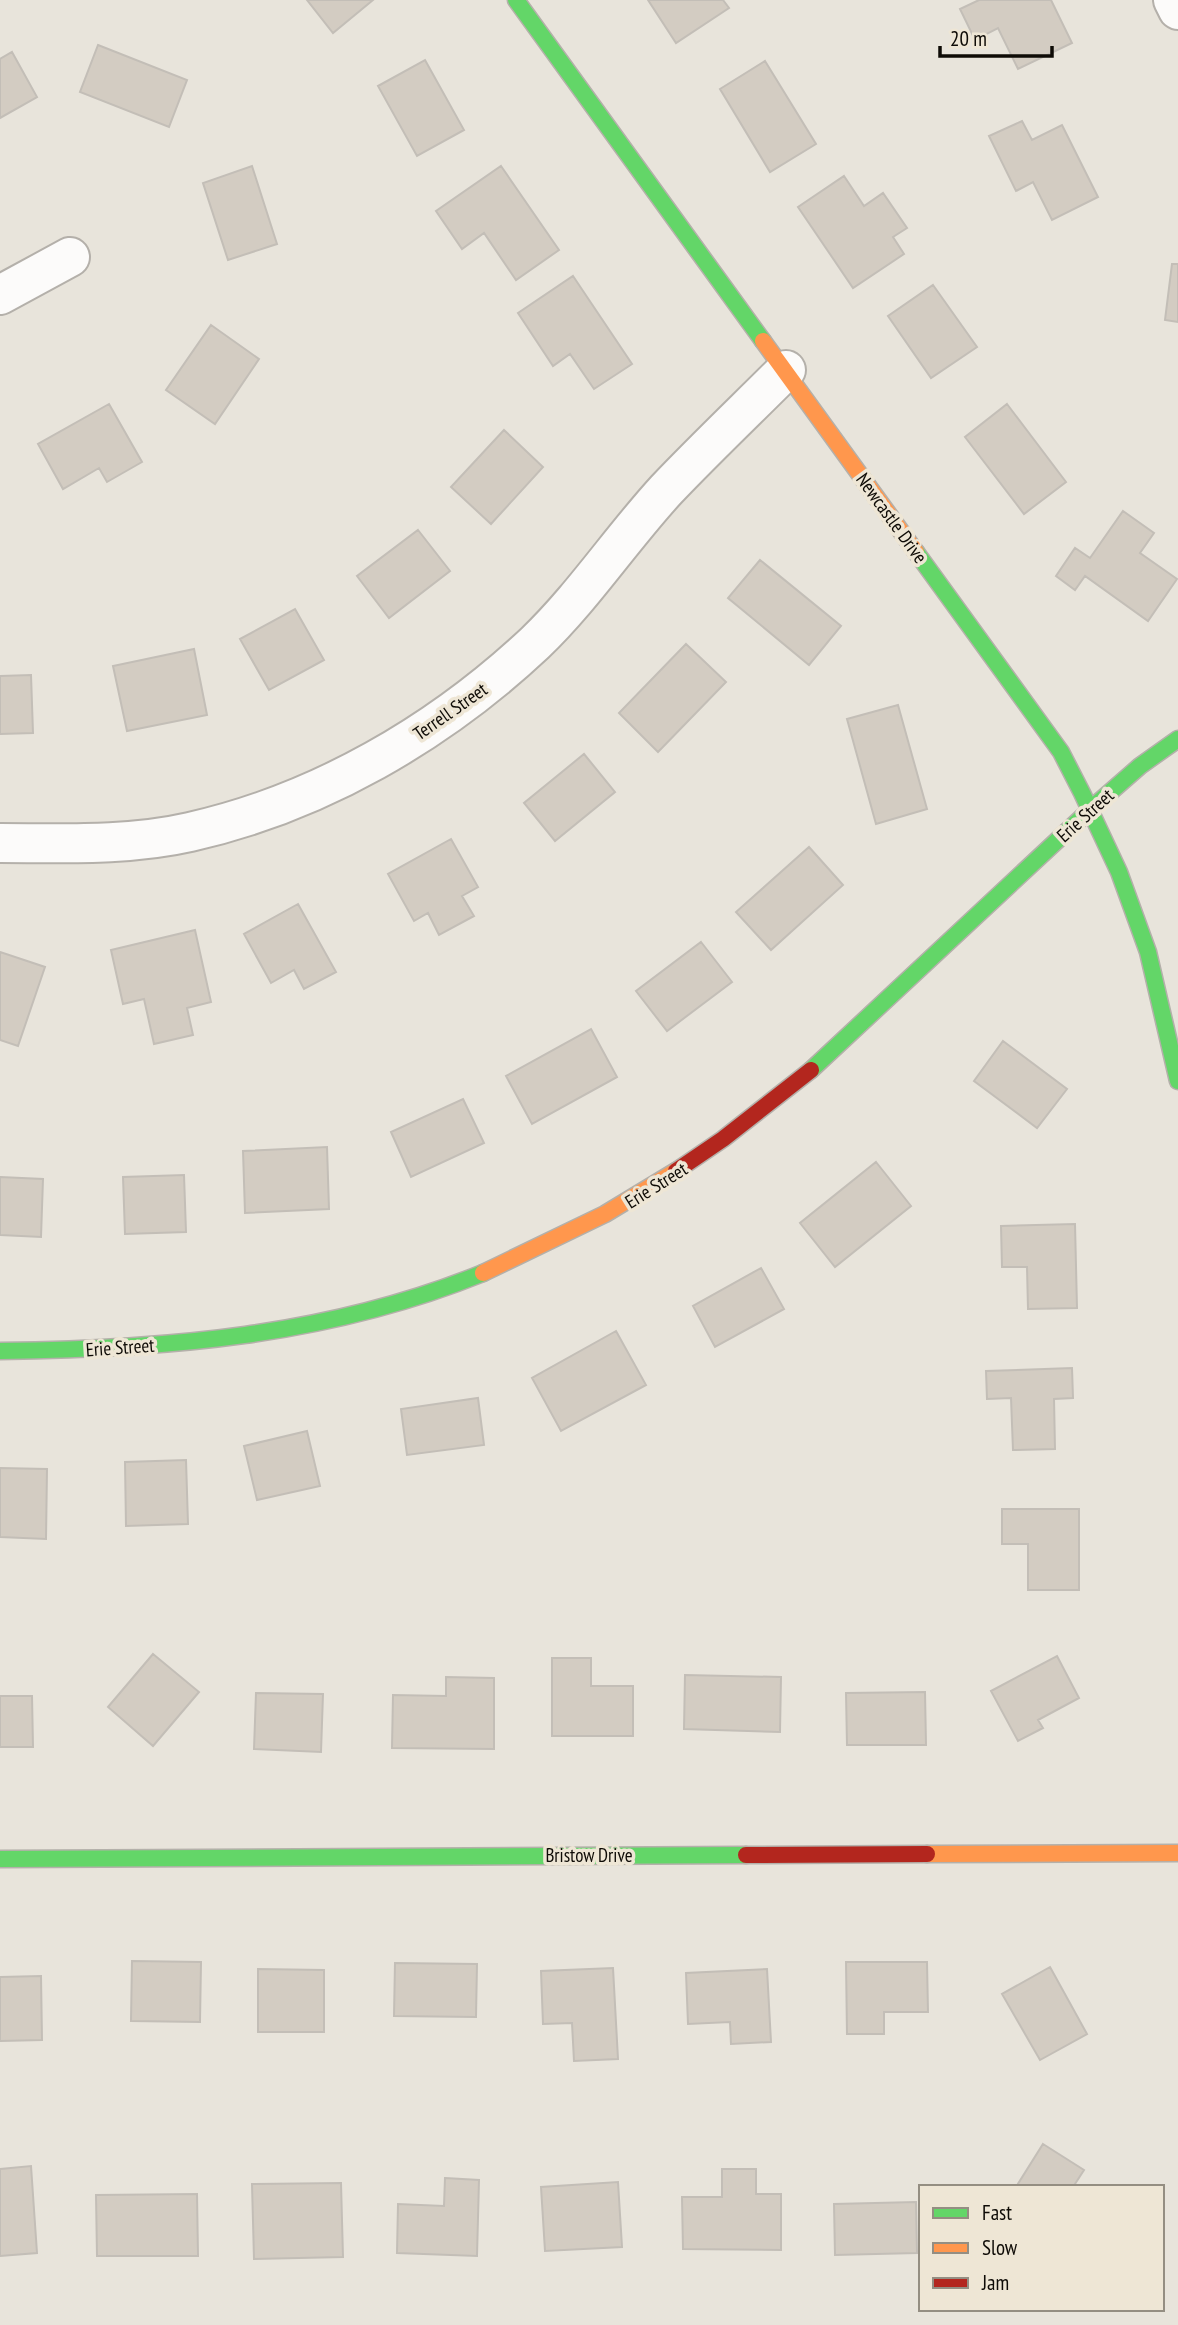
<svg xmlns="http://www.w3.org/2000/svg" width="1178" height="2325" font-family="'PT Sans Narrow',sans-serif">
<rect width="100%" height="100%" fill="#e8e4db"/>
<!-- building -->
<path fill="#d3ccc2" stroke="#c3beb7" stroke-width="2" d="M307 0H373L333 33Z
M648 0H723L729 8 676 43Z
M979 0H1051L1072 43 1018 69 998 28 975 40 960 9Z
M98 45 187 80 169 127 80 92Z
M12 52 37 97 0 118V59Z
M425 60 464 130 417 156 378 86Z
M765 61 816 144 770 172 720 89Z
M1022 121 1032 140 1062 125 1098 197 1052 220 1033 182 1016 191 989 136Z
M252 166 277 244 228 260 203 183Z
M501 166 559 250 516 280 484 233 462 249 436 211Z
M844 176 864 206 883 193 907 228 893 237 904 254 853 288 798 207Z
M1172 264H1178V322L1165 320Z
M573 276 632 364 594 389 570 354 553 366 518 313Z
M933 285 977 347 931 378 888 316Z
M211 325 259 359 215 424 166 390Z
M109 404 142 462 107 482 99 468 63 489 38 444Z
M1007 404 1066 482 1024 514 965 437Z
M504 430 543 467 491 524 451 487Z
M1123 511 1154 533 1140 553 1177 579 1148 621 1085 576 1075 590 1056 576 1075 548 1090 558Z
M418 530 450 571 389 618 357 576Z
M760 560 841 626 809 665 728 598Z
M295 609 324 660 269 690 240 639Z
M686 644 726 682 658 752 619 713Z
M194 649 207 715 127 731 113 666Z
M31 675 33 733 0 734V676Z
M898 705 927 809 876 824 847 719Z
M584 754 615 792 555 841 524 803Z
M451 839 478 887 462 896 474 916 439 935 428 913 414 921 388 874Z
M809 847 843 885 771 950 736 912Z
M298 904 336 972 304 989 294 970 271 983 244 934Z
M195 930 211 1002 187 1008 193 1035 154 1044 144 999 123 1004 111 950Z
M701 942 732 982 667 1031 636 991Z
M0 952 45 967 18 1046 0 1040Z
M591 1029 617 1077 532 1124 506 1076Z
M1003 1041 1067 1089 1037 1128 974 1081Z
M463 1099 484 1143 411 1177 391 1132Z
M327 1147 329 1209 245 1213 243 1151Z
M876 1162 911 1206 835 1267 800 1223Z
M184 1175 186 1232 125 1234 123 1177Z
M0 1177 43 1179 41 1237 0 1235Z
M1075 1224 1077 1308 1028 1309 1027 1267H1002L1001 1226Z
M761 1268 784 1309 715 1347 693 1306Z
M616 1331 646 1385 561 1431 532 1378Z
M1072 1368 1073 1398 1054 1399 1055 1449 1013 1450 1011 1398 987 1399 986 1371Z
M478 1398 484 1445 407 1455 401 1409Z
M307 1431 320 1486 257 1500 244 1446Z
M186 1460 188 1524 126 1526 125 1462Z
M0 1468 47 1469 46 1539 0 1537Z
M1002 1509H1079V1590H1028V1544H1002Z
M153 1654 199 1692 153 1746 108 1707Z
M1057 1656 1079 1698 1038 1720 1043 1728 1018 1741 991 1691Z
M552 1658H591V1686H633V1736H552Z
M685 1675 781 1677 780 1732 684 1729Z
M446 1677 494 1678V1749L392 1748 393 1695 446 1696Z
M925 1692 926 1745H847L846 1693Z
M256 1693 323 1694 321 1752 254 1749Z
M0 1696H32L33 1747H0Z
M132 1961 201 1962 200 2022 131 2021Z
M846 1962H927L928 2012H884V2034H847Z
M395 1963 477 1964 476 2017 394 2016Z
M1050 1967 1087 2034 1040 2060 1002 1994Z
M613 1968 618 2059 574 2061 572 2023 543 2024 541 1971Z
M258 1969 324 1970V2032H258Z
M767 1969 771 2042 731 2044 730 2022 688 2024 686 1973Z
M41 1976 42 2040 0 2041V1977Z
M1043 2144 1084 2170 1073 2187H1016Z
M31 2166 37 2253 0 2256V2169Z
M722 2169H756V2194H781V2250L683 2249 682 2197H722Z
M445 2178 479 2180 477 2256 397 2253 398 2204 444 2206Z
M618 2182 622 2247 545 2251 541 2187Z
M341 2183 343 2257 254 2259 252 2184Z
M197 2194 198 2256H97L96 2195Z
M916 2202 917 2253 835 2255 834 2204Z"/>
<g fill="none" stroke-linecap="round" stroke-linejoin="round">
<!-- street casing -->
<g stroke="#b4b0aa" stroke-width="42">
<path id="street" d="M1173 0 1178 10
M0 295 70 257
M0 843C63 843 129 846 190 832 319 803 439 733 535 643 583 597 621 539 666 490 705 449 746 410 786 370"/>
</g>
<!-- fast casing -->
<g stroke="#b4b0aa" stroke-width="19">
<path id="fast" d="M516 0 763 341
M916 552 1061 752 1082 793 1119 872 1148 952 1178 1081
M811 1070 1092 808 1140 766 1178 739
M0 1351C166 1349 328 1336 483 1273
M0 1859 746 1855"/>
</g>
<!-- slow casing -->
<g stroke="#b4b0aa" stroke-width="19">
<path id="slow" d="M763 341 916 552
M483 1273 605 1214 676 1171
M927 1854 1178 1853"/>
</g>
<!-- jam casing -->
<g stroke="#b4b0aa" stroke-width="19">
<path id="jam" d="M676 1171 723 1139 811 1070
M746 1855 927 1854"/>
</g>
<!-- street -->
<use href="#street" stroke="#fcfbfa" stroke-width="38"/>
<!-- fast -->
<use href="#fast" stroke="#63d668" stroke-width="16"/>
<!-- slow -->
<use href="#slow" stroke="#ff974d" stroke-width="16"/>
<!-- jam -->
<use href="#jam" stroke="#b3261e" stroke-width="16"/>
</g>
<g text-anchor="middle" stroke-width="7" stroke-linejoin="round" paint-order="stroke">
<!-- street labels -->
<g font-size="19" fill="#0e0b06" stroke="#eee6d5">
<text transform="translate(892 518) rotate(54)" y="7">Newcastle Drive</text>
<text transform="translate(450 711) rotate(-35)" y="7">Terrell Street</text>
<text transform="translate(1085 815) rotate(-42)" y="7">Erie Street</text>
<text transform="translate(656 1185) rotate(-32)" y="7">Erie Street</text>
<text transform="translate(120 1347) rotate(-4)" y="7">Erie Street</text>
<text x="589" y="1862">Bristow Drive</text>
</g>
</g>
<!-- legend -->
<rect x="919" y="2185" width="245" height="126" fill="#eee6d5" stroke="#948e82" stroke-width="2"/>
<rect x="933" y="2208" width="35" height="10" fill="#63d668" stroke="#948e82" stroke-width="2"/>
<text x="982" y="2220" font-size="21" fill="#0e0b06">Fast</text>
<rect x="933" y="2243" width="35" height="10" fill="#ff974d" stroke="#948e82" stroke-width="2"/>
<text x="982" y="2255" font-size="21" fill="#0e0b06">Slow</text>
<rect x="933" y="2278" width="35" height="10" fill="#b3261e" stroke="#948e82" stroke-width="2"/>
<text x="982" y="2290" font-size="21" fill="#0e0b06">Jam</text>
<!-- scale -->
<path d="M940 46v10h112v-10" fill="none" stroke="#0e0b06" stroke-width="3.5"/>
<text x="950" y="46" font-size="21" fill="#0e0b06" stroke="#eee6d5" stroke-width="5" paint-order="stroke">20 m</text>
</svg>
